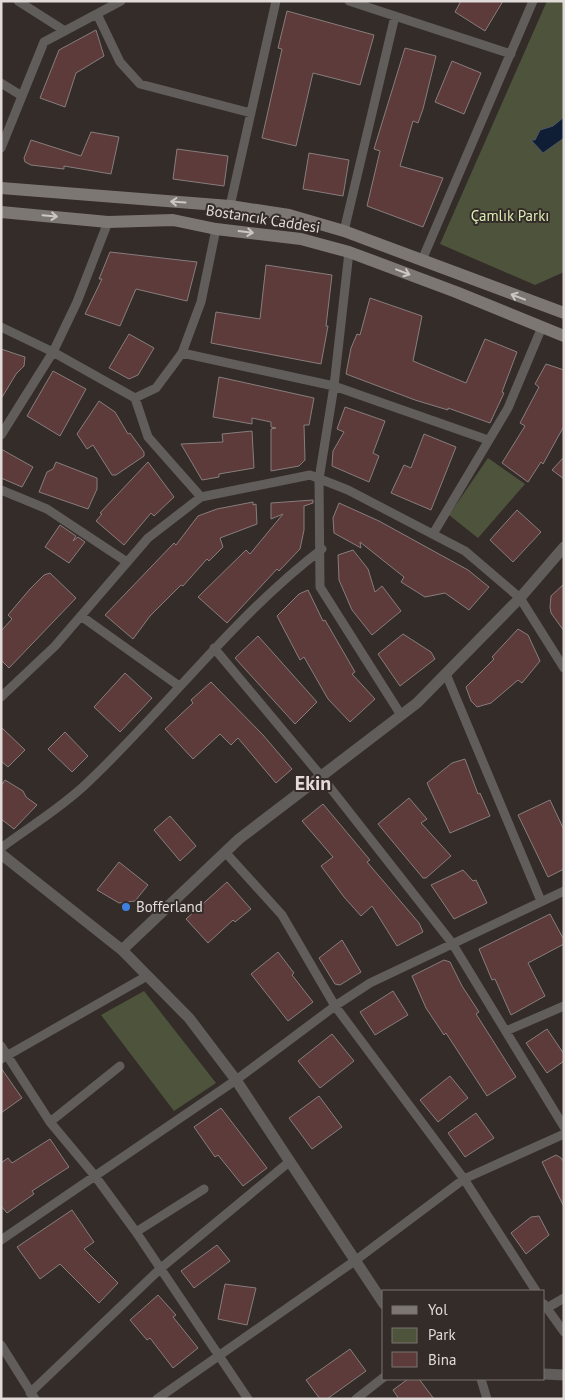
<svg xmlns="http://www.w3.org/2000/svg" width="565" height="1400" font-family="'PT Sans',sans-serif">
<rect width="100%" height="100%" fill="#342c29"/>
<!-- green -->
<path fill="#4d543b" d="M547 1H564V272L535 285 440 244Z
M488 458 525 484 478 538 449 515Z
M144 991 216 1083 174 1111 101 1015Z"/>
<!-- water -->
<path fill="#0f1e34" stroke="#4e5665" d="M564 117V138L543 153 531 140H535L540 130 553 126Z"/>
<!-- building -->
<path fill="#5c3b3a" stroke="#887d7d" d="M461 1H503L485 31 455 12Z
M287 11 374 35 360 85 313 73 296 146 262 138 282 49 278 48Z
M96 30 104 56 76 73 65 107 40 98 59 50Z
M405 48 436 56 423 109 418 123 413 121 400 166 443 178 423 227 367 206 380 151 374 149Z
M452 61 481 73 464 114 435 102Z
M91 132 119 137 111 174 64 166V169L31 165 25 162 24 158 31 140 81 156Z
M177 149 228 156 224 186 173 179Z
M309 153 349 160 343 196 303 189Z
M110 252 197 262 187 301 136 289 120 326 85 314 102 279H99Z
M266 265 332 275 326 326H328L321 364 211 343 216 312 260 319Z
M370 298 422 316 413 361 466 383 485 339 517 352 502 392 504 393 490 423 448 408V410L415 400 346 374 351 348 357 334 360 335Z
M129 334 154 348 138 375 129 379 109 368Z
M1 349 25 357 24 366 16 374 1 399Z
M546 364 564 370V426L543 464 541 462 528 482 502 463 525 426 520 423 539 387 535 384Z
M53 371 86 389 60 436 27 416Z
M219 377 314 398 309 425H304L305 460 299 466 271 471V429L276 428 271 427V422L252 418V424L213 417Z
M99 401 115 412 128 434 130 433 144 452V456L116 475H112L93 445 87 449 77 434Z
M345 407 385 421 373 453 379 456 369 482 332 466 333 451 344 432 337 429Z
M252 431 254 468 219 474V477L202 480 181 444 223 442 222 434Z
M424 434 456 447 431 510 391 493 404 465 411 468Z
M1 449 33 467 22 487 1 478Z
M564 457V479L552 470Z
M56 462 97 478V489L88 509 39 492 47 472 53 469Z
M148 462 174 497 154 516 151 513 124 545 96 521 102 514 100 513Z
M313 500V503L304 506V530L300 549 279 571 277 569 227 623 198 597 246 550 250 554 283 514 271 519V503Z
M253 502V505L256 504 257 524 220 538 223 547 209 561 207 559 183 586 181 585 150 616 133 639 105 615 174 543 176 545 198 516 217 509Z
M339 503 379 521 468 570 489 587 469 610 445 593 425 597 401 582 404 577 360 542 361 548 334 533 333 518Z
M517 510 541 532 513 562 490 540Z
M60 525 76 536 73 541 78 537 85 542 69 563 45 547Z
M353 550 368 569 375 592 382 586 401 611 372 635 352 610 339 580 338 555Z
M50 573 76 598 9 668 1 660V631L12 619 8 615 30 589 44 575Z
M564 584V631L551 613 550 607 551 596Z
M308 590 323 621 325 620 355 672 352 674 375 699 350 722 328 699 304 657 300 660 277 616 299 594Z
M518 629 528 635 540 661 522 683 518 680 491 703 477 707 471 701 466 687 494 659 492 657Z
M403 634 431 652 435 659 400 686 378 654Z
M258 636 317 702 295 724 235 658Z
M125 673 152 698 120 732 94 707Z
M211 682 263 735 292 769 276 783 238 738 231 745 220 734 193 759 165 729 193 703 191 700Z
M1 727 25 750 8 767 1 761Z
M65 732 88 756 72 772 48 749Z
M465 759 478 794 480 793 490 816 450 833 427 783 452 763Z
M5 780 23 791 26 797 37 805 14 829 1 819V786Z
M409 798 427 819 421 823 451 856 426 878H423L378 824Z
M550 800 564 830V869L548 877 518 815Z
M323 804 370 860 367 862 419 923 423 932 397 946 372 906 361 916 344 897 321 866 333 857 302 821Z
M170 816 196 846 180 861 154 830Z
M119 862 148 885 135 901 119 903 97 890Z
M463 870 473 881 476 880 487 903 454 919 431 885Z
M227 882 251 909 235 922 233 920 208 943 186 919Z
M550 914 564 940V944L528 963 545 996 511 1015 495 979 492 980 479 949Z
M342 940 361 972 340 985 335 984 319 958Z
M278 952 294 973 292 975 313 1002 288 1021 251 974Z
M444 960 450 962 462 986 479 1012 476 1014 516 1077 487 1096 446 1033 444 1035 426 1008 412 976Z
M393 991 408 1015 375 1035 360 1012Z
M547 1029 564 1054V1061L547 1073 526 1043Z
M332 1034 354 1061 320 1088 298 1061Z
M1 1068 22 1098 1 1113Z
M450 1076 468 1098 438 1122 420 1100Z
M319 1096 342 1127 312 1149 289 1118Z
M221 1108 267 1168 243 1186 218 1155 215 1157 194 1127Z
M476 1113 494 1138 465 1157 448 1133Z
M50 1139 69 1167 32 1191 34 1194 7 1213 1 1206V1163L8 1158 12 1163Z
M556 1155 561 1158 564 1162V1207L542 1162Z
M72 1210 94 1242 84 1249 118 1283 99 1303 60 1264 40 1279 17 1247Z
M539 1216 549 1235 526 1254 511 1233 531 1217Z
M217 1245 230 1261 194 1288 181 1271Z
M225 1284 256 1288 247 1325 218 1319Z
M158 1295 176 1315 173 1317 198 1348 173 1368 150 1338 147 1340 130 1320Z
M350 1349 366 1371 327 1399H320L306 1380Z
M408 1379H419L434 1399H399L393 1390Z"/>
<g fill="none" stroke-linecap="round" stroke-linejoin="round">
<!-- minor -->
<path stroke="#615d5b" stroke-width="9" d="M18 1 65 31
M349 1 511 54
M97 14 120 62 140 84 251 113
M1 83 22 96
M1 148 44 42 121 1
M230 206 276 1
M344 231 395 16
M349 252 334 386 319 479 320 587 401 715
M422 260 533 1
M1 327 53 352 135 398 148 437 201 497
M182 353 334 386 488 440
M135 398 156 388 182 353 201 302 216 229
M1 435 53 352 77 302 108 222
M1 490 47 509 127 562
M433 534 508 408 542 327
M81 616 179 686
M214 648 321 776 452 943 564 1127
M446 674 541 901
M1 697 55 646 148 538 201 497 310 475 348 490 465 551 520 598 564 668
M1 848C29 827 61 808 86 784 167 708 233 617 322 549
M225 852 282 915 335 1006 464 1179 536 1291
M506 1031 564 1006
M1 1046 50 1122 95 1176 136 1232 248 1399
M1 1059 147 976
M50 1122 120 1066
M136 1232 204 1189
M1 1240 236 1080 335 1006 370 983 564 891
M544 1304 564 1332
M547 1308 564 1298
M1 1345 35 1399
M481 1379 487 1399
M30 1393 161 1268 289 1162
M157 1399 356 1260 464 1179 564 1134
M356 1399 384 1377"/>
<!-- tertiary -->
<path stroke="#615d5b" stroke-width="11" d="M1 854 122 950 189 1018 236 1080 384 1304
M122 950 239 839 417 703 520 598 564 547
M544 1374 564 1375"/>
<!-- secondary -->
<path stroke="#7d7773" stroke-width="12" d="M1 188 230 206 289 215 344 231 564 313
M1 212 108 222 173 220 216 229 301 239 349 252 456 292 564 336"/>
</g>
<!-- one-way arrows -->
<defs><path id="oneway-shaft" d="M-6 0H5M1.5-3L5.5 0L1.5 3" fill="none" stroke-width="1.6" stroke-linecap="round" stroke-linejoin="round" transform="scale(1.25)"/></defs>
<g stroke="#ccc6c4">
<use href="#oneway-shaft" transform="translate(178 202) rotate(-176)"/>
<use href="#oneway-shaft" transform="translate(50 216) rotate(5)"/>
<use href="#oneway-shaft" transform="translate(246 232) rotate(7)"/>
<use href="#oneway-shaft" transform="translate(403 272) rotate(21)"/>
<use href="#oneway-shaft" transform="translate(518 297) rotate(-159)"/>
</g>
<!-- markers -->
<circle fill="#3f7fe0" stroke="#342c29" stroke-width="2" cx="126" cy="907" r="5"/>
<g text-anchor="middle" stroke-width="4" stroke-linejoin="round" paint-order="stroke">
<!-- park labels -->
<g font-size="15" fill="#dcedb4" stroke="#342c29">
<text x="510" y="221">Çamlık Parkı</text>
</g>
<!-- street labels -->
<g font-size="15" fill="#e0dad8" stroke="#342c29">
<text transform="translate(263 219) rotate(9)" y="5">Bostancık Caddesi</text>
</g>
<!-- poi labels -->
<g font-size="15" fill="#e0dad8" stroke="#342c29" text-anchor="start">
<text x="136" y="912">Bofferland</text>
</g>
<!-- district labels -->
<g font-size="20" font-weight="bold" fill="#e5dad6" stroke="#342c29">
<text x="313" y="790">Ekin</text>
</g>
</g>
<!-- border -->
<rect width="565" height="1400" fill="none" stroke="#e0dad8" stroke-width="5"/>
<!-- legend -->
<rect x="382" y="1290" width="162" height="90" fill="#342c29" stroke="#79726f"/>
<rect x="392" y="1306" width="25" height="8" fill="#7d7773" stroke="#79726f"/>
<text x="428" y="1315" font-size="15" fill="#e0dad8">Yol</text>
<rect x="392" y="1328" width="25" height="15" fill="#4d543b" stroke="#79726f"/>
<text x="428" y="1340" font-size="15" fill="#e0dad8">Park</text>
<rect x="392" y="1352" width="25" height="15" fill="#5c3b3a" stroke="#79726f"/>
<text x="428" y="1365" font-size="15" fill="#e0dad8">Bina</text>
</svg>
